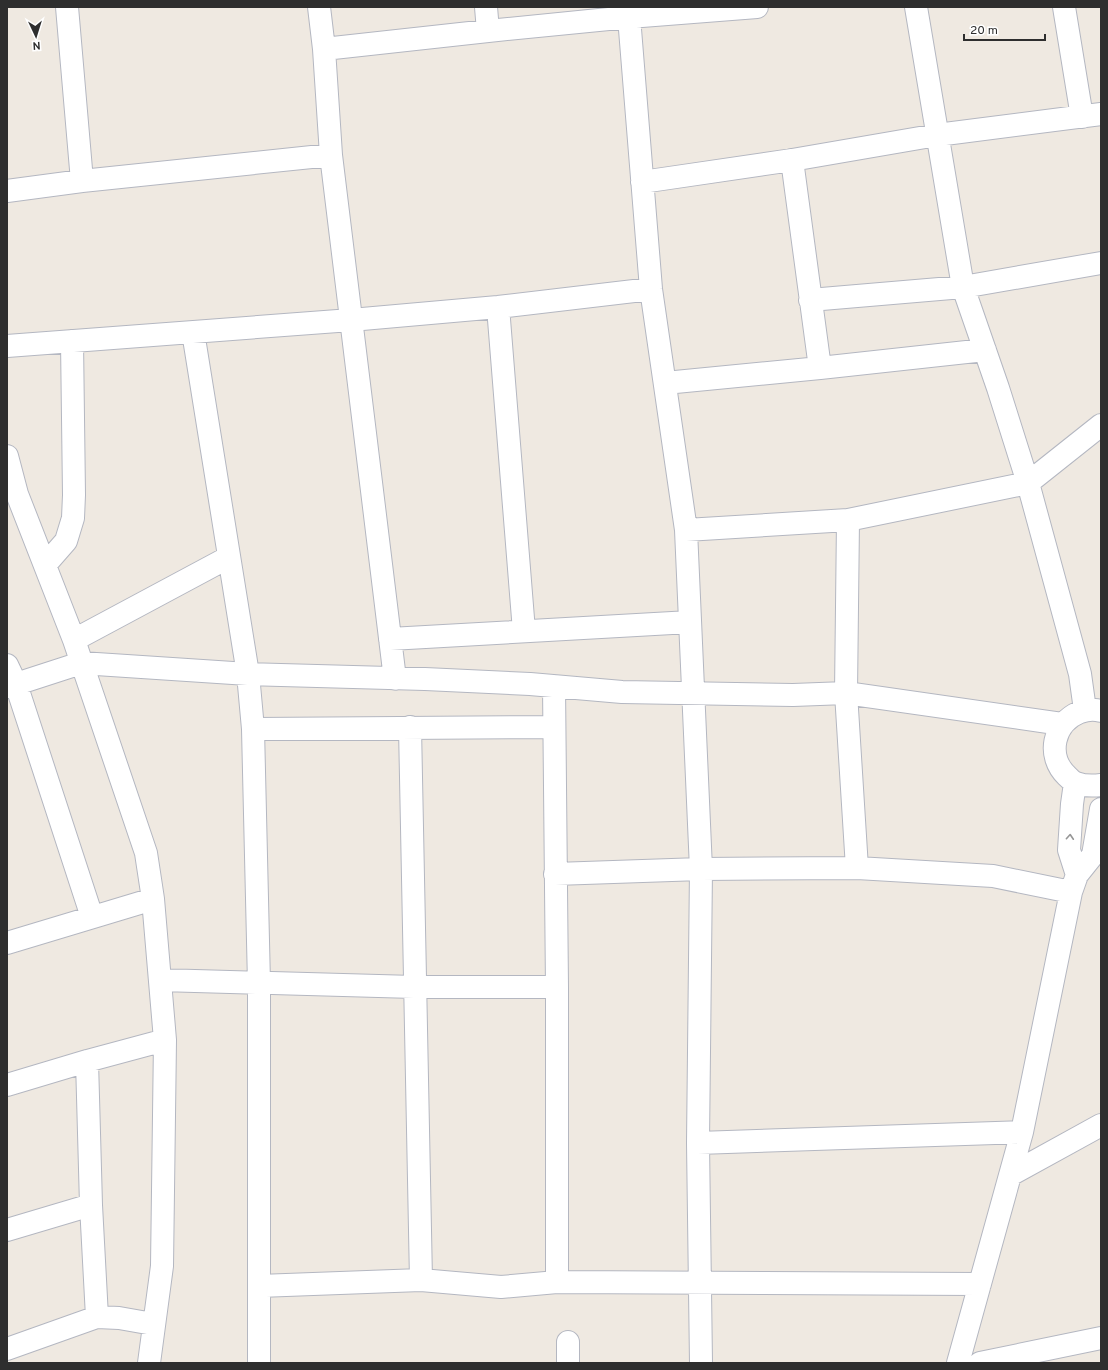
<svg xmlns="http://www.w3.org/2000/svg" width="1108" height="1370" font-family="Overpass,sans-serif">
<rect width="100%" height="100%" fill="#efe9e1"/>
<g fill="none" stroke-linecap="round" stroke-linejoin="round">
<!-- minor casing -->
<g stroke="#b4b7c1" stroke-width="24">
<path id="minor" d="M67 7 82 181
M319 7 324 49
M486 7 488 31
M628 7 629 17 757 7
M916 7 963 287 998 388 1028 483 1080 674 1085 710
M1064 7 1082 117
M642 182 792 160 937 135 1101 114
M7 191 82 181 331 155
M810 300 963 287 1101 263
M498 307 524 631
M193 332 248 674 253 729 259 983V1363
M7 346 351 320 498 307 651 289
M820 368 985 350
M665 383 820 368 792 160
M7 456 17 494 74 640 146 853 153 899 165 1040 87 1061 7 1085
M686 530 848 520 1028 483 1101 425
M45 565 66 541 73 518 74 495 72 341
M390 639 690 622
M74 640 229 557
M7 665 16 684 92 917
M395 679 331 155 324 49 488 31 629 17 651 289 686 530 701 869 698 1143 701 1363
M554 686 557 987V1282
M7 687 81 663 248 674 425 679 530 684 622 692 793 695 846 693 1062 724
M1101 711C1094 709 1086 710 1080 712 1053 723 1046 756 1067 776 1069 778 1073 782 1076 783 1084 786 1093 786 1101 785
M410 727 421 1280
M253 729 554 727
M1075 783 1072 804 1069 850 1077 875
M857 868 993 876 1071 892
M555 874 701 869 857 868 846 693 848 520
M7 943 153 899
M160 980 414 987H557
M87 1061 91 1205 97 1317
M698 1143 1022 1132
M1010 1175 1101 1125
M7 1230 91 1205
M259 1286 421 1280 501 1287 557 1282 980 1284
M568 1342V1363
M7 1349 97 1317 119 1318 153 1324
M149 1363 162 1266 165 1040
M958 1363 1022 1132 1071 892 1077 875 1093 855 1101 809
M980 1363 1101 1338"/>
</g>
<!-- minor -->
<use href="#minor" stroke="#fff" stroke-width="22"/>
</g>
<!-- one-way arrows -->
<defs><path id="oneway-chevron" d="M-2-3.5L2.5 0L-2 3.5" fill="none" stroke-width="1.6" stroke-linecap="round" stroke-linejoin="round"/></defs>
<use stroke="#969696" href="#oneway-chevron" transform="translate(1070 837) rotate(-86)"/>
<!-- border -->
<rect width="1108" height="1370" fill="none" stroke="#2e2e2e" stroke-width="16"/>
<!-- north arrow -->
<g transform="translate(36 36) rotate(176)" stroke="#ffffff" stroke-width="3" paint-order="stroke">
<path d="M0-3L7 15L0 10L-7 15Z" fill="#2e2e2e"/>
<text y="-6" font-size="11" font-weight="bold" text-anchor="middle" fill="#2e2e2e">N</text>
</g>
<!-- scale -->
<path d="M964 34v6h81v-6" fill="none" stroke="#2e2e2e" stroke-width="2"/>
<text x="970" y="34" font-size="12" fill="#2e2e2e" stroke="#ffffff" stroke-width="3" paint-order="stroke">20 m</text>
</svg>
